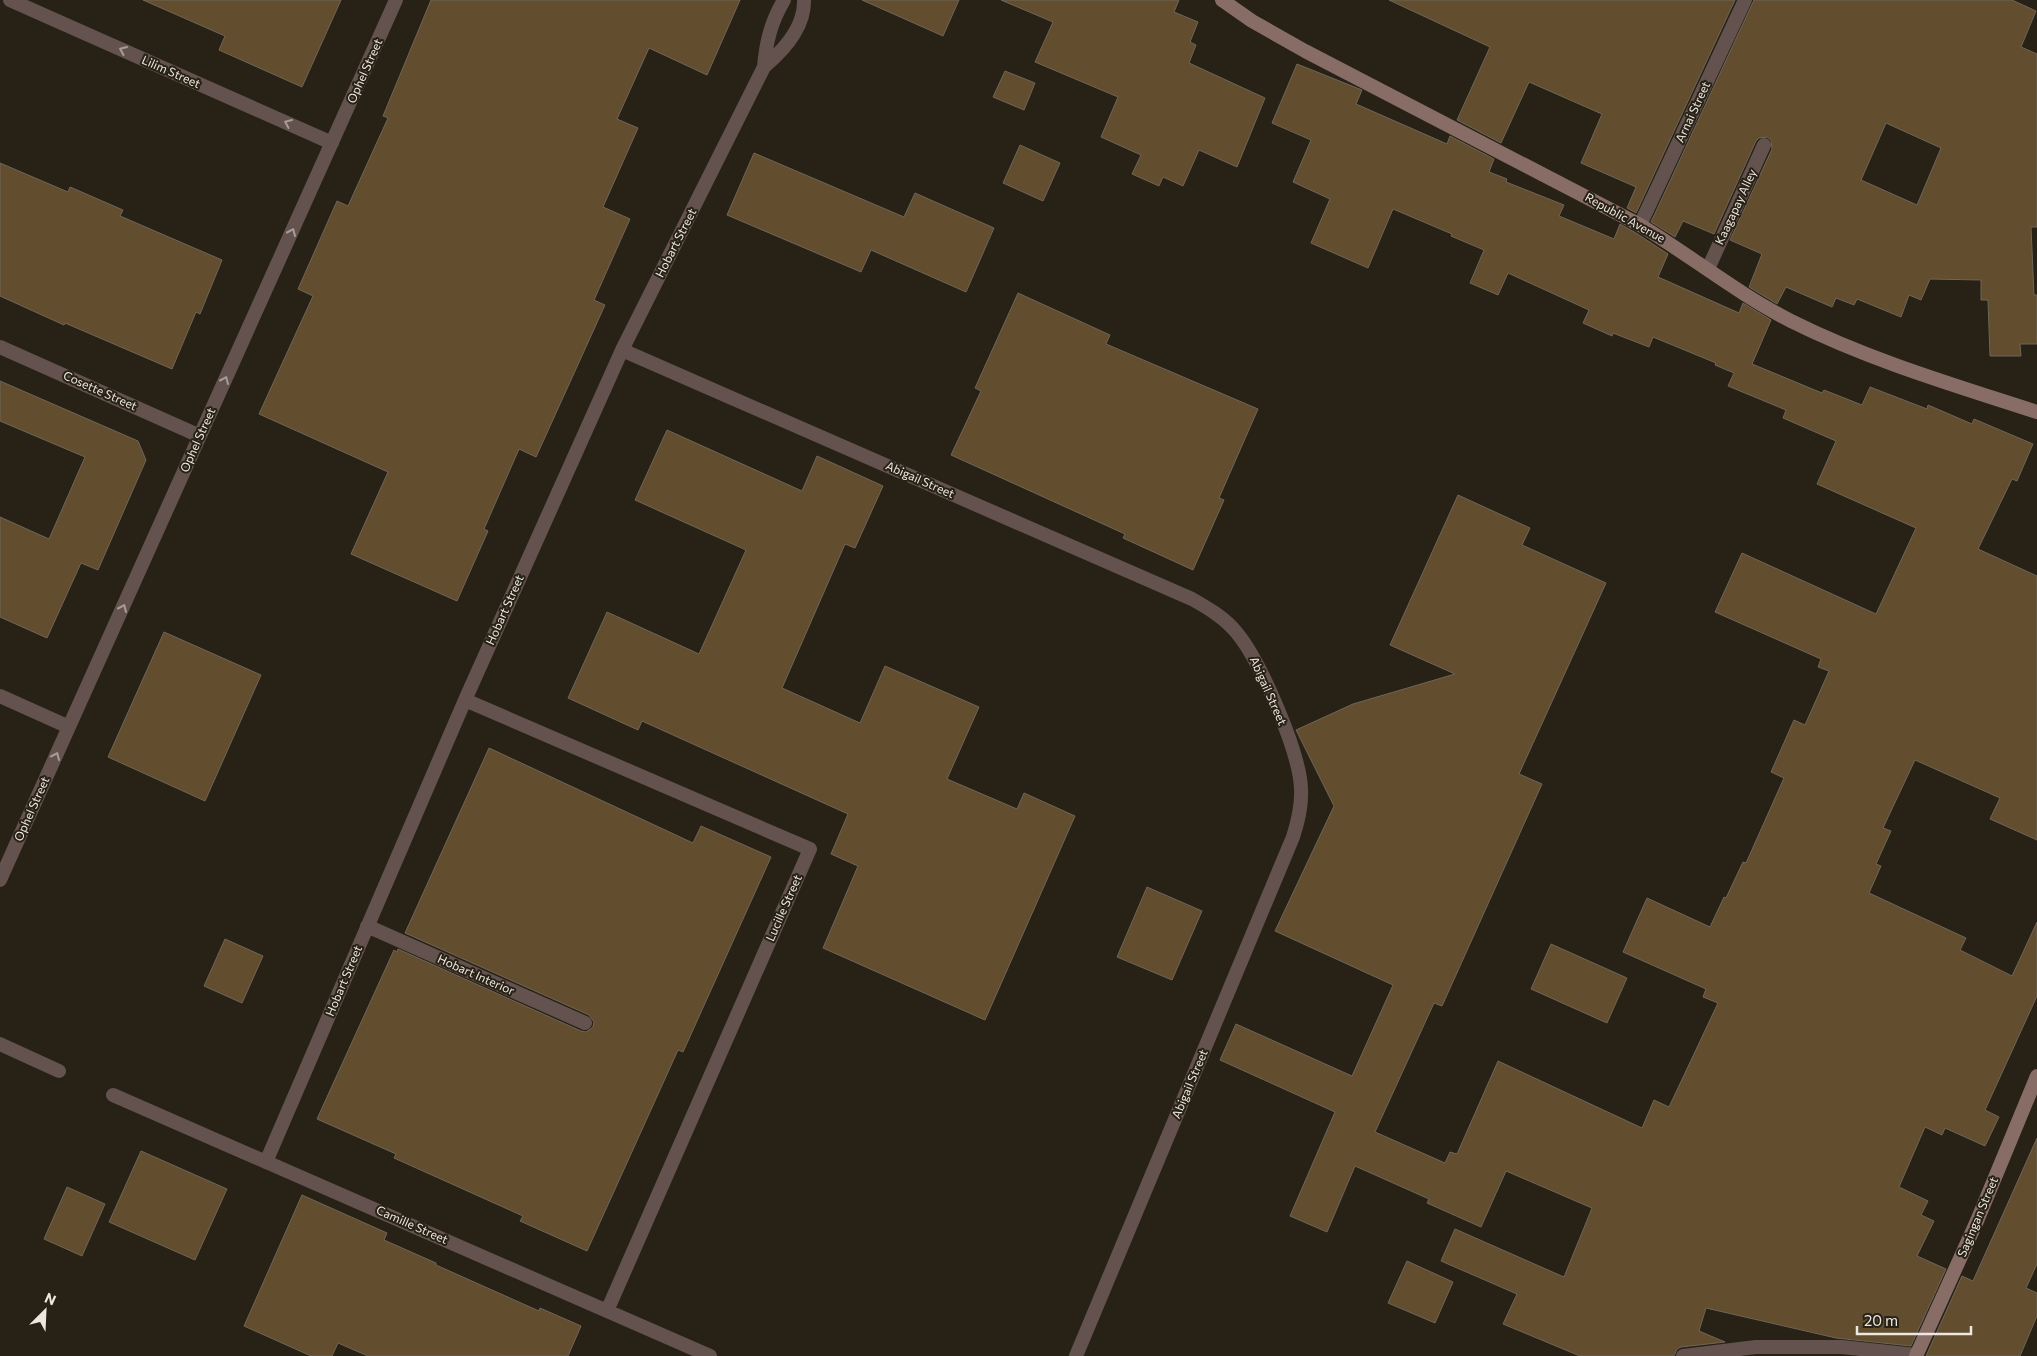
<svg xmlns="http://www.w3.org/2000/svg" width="2037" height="1356" font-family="Commissioner,sans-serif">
<rect width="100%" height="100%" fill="#282116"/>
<!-- building -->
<path fill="#624d2e" stroke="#6f6659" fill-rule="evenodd" d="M143 0H341L302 87 219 50 225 36Z
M431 0H740L707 75 649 48 617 119 638 128 603 207 630 219 594 300 605 305 536 457 519 449 484 529 488 531 457 601 351 554 388 472 259 414 313 296 298 289 337 201 348 206 388 118 383 116Z
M862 0H959L943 36Z
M1001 0H1179L1174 12 1198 22 1190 42 1196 45 1189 63 1265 98 1237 167 1199 150 1183 186 1163 177 1159 186 1132 174 1141 155 1101 137 1118 97 1035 62 1053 22Z
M1389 0H1735L1636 213 1627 208 1636 187 1581 163 1602 114 1529 82 1501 143 1457 120 1490 47Z
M1754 0H2012L2036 11 2021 47 2037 54V227H2031L2034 295H2037V344H2020L2021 356H1990L1988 300H1981V280L1930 279 1921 300 1909 295 1901 317 1857 299 1854 305 1836 298 1832 307 1786 287 1777 304 1749 287 1762 254 1730 240 1772 149 1771 140 1767 137 1759 138 1756 141 1714 234 1683 221 1675 237 1651 222ZM1886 123 1941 148 1917 205 1861 180Z
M1297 64 1362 90 1356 104 1447 144 1450 136 1494 159 1489 172 1507 179 1506 182 1564 205 1559 216 1614 239 1620 224 1636 233 1668 254 1658 277 1739 313 1743 303 1771 320 1752 364 1822 393 1824 390 1862 405 1870 387 1927 409 1928 405 1972 424 1974 419 2033 444 2017 481 2012 479 1978 549 2037 576V840L1990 819 2000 798 1915 760 1883 828 1891 831 1876 864 1881 866 1869 893 1966 938 1960 950 2012 976 2037 922V996L1985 1110 1999 1117 1985 1146 1945 1128 1942 1135 1925 1127 1899 1187 1928 1201 1921 1215 1934 1221 1917 1256 1946 1269 1911 1346 1836 1338 1706 1308 1699 1331 1725 1342 1681 1347 1677 1349 1674 1356H1580L1503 1324 1517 1294 1441 1261 1455 1229 1564 1277 1592 1208 1506 1171 1481 1227 1427 1203 1429 1199 1355 1166 1327 1232 1290 1216 1335 1112 1220 1060 1236 1024 1352 1076 1393 985 1275 931 1334 806 1296 730 1353 704 1455 674 1390 645 1458 495 1530 528 1522 545 1606 583 1519 774 1542 784 1442 1006 1434 1003 1375 1132 1445 1163 1450 1152 1457 1154 1498 1061 1642 1128 1654 1100 1669 1107 1718 1003 1703 997 1706 989 1623 952 1647 898 1710 927 1724 897 1726 898 1743 862 1746 863 1784 778 1771 772 1794 720 1805 725 1829 671 1818 667 1821 659 1715 612 1742 553 1876 614 1916 528 1817 484 1836 441 1783 418 1786 410 1728 386 1734 373 1715 365 1716 363 1653 337 1649 347 1613 333 1612 336 1583 323 1589 310 1508 273 1498 295 1470 283 1484 250 1451 236 1452 234 1393 209 1368 268 1311 243 1330 199 1293 182 1311 140 1272 123Z
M1005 71 1035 83 1024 110 993 97Z
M1020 145 1060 163 1043 201 1003 183Z
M754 153 904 217 915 193 994 228 966 292 871 250 861 272 727 215Z
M0 163 68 192 70 187 123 210 120 216 222 260 200 314 196 312 172 369 65 323 64 325 0 296Z
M1018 293 1110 335 1106 344 1258 409 1219 498 1224 500 1193 570 1123 538 1125 534 951 455 981 391 975 388Z
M0 381 138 441 146 460 98 570 81 563 47 638 0 617V517L49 539 85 457 0 421Z
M667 430 802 491 817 456 883 486 855 548 845 544 782 688 860 723 885 666 979 707 947 779 1017 809 1024 793 1075 816 985 1020 823 948 858 866 831 854 848 814 642 721 638 730 568 698 607 612 699 654 746 550 635 500Z
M164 632 261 675 205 801 108 757Z
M489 748 693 843 701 826 771 857 683 1052 678 1050 587 1251 520 1221 523 1216 394 1158 396 1154 317 1119 394 950 397 952 398 949 581 1031 586 1032 593 1027 594 1022 589 1015 405 933Z
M1147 887 1202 911 1172 980 1117 957Z
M225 939 263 956 242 1003 204 986Z
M1551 944 1627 978 1607 1023 1531 989Z
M2037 1138V1264L2026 1288 2037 1293V1316L2020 1356H1926L1962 1276 1973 1281Z
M141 1151 227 1189 195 1260 109 1222Z
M67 1187 105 1204 82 1256 44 1239Z
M302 1195 387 1233 384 1240 436 1263V1265L539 1311 540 1308 581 1326 568 1356H368L338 1343 332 1356H311L244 1326Z
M1407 1261 1453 1282 1435 1323 1388 1303Z"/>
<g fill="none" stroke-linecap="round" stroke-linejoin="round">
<!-- minor -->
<path stroke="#63524e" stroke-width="14" d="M10 0 332 143
M764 67C766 42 771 22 784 0
M1640 225 1745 0
M1708 269 1764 145
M0 347 200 436
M622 350 1192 599C1208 608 1225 618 1237 633 1260 661 1300 752 1301 789 1302 806 1298 821 1293 837L1076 1356
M0 696 69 727
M465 700 810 849 607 1311
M0 880 396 0
M367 926 585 1023
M0 1044 59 1071
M113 1095 710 1356
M266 1162 465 700 622 350 764 67C783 51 805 28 804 0
M1683 1356 1756 1347H1842L1916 1355"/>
<!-- secondary -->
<path stroke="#886d66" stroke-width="14" d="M1222 0 1252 21 1305 51 1640 225C1691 256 1738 294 1791 321 1869 360 1954 385 2037 412
M1916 1356 1977 1221 2037 1076"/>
</g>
<!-- one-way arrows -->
<defs><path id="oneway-chevron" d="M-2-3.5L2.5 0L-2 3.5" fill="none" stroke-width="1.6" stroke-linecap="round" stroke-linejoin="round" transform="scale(1.25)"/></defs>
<g stroke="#a89c96">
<use href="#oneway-chevron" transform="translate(123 50) rotate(-156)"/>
<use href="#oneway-chevron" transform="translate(288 123) rotate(-156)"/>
<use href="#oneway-chevron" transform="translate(292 232) rotate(-66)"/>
<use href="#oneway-chevron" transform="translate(225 380) rotate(-66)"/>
<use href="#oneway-chevron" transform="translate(123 608) rotate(-66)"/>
<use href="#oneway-chevron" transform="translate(56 756) rotate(-66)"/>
</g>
<g text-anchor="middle" stroke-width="4" stroke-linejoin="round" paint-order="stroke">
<!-- street labels -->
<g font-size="12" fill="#ece7df" stroke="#282116">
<text transform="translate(365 71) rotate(-66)" y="4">Ophel Street</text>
<text transform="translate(171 72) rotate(24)" y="4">Lilim Street</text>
<text transform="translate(1693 112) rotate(-65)" y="4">Arnai Street</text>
<text transform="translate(1736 207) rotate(-65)" y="4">Kaagapay Alley</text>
<text transform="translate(1625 218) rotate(29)" y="4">Republic Avenue</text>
<text transform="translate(676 243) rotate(-63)" y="4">Hobart Street</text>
<text transform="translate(100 391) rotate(24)" y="4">Cosette Street</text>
<text transform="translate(198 440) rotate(-66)" y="4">Ophel Street</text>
<text transform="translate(920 480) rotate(24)" y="4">Abigail Street</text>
<text transform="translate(505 610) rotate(-66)" y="4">Hobart Street</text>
<text transform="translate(1268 691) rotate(66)" y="4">Abigail Street</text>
<text transform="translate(32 809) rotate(-66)" y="4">Ophel Street</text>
<text transform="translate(784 908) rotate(-66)" y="4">Lucille Street</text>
<text transform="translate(476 975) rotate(24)" y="4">Hobart Interior</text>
<text transform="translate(344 981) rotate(-67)" y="4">Hobart Street</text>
<text transform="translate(1190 1084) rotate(-67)" y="4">Abigail Street</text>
<text transform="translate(1978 1217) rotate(-67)" y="4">Sagingan Street</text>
<text transform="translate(412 1225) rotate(24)" y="4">Camille Street</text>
</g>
</g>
<!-- north arrow -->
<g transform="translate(45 1311) rotate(24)" stroke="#282116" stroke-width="4" paint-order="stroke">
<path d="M0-4L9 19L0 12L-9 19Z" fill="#ece7df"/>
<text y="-8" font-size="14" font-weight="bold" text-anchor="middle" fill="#ece7df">N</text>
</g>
<!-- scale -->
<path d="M1857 1326v8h114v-8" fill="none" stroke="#ece7df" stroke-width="2.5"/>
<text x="1864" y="1326" font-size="15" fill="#ece7df" stroke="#282116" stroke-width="4" paint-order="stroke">20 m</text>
</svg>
